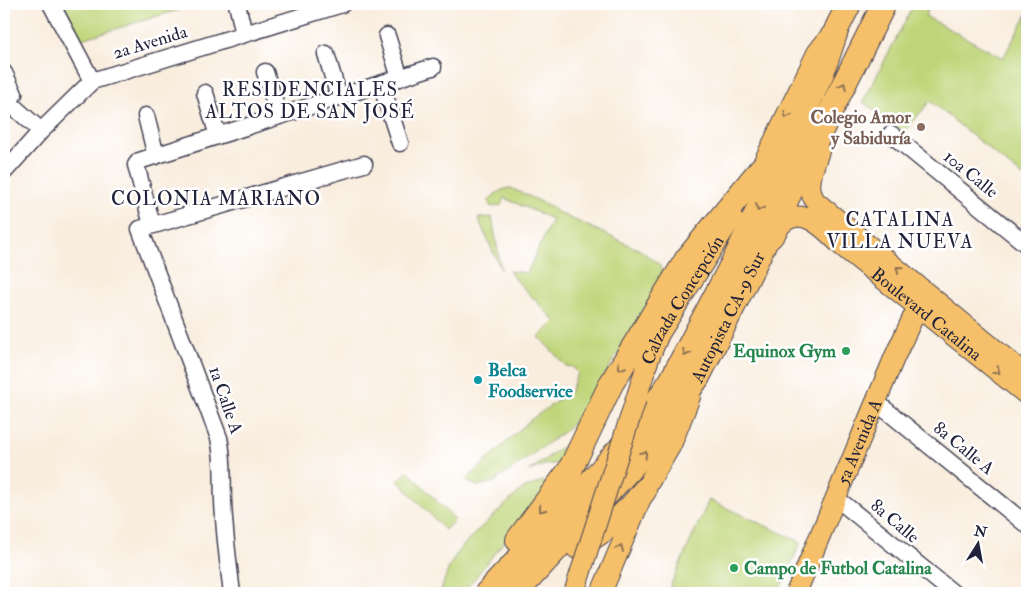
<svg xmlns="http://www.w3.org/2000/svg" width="1031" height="597" font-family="'IM FELL Double Pica',serif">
<rect width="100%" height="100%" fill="#fff"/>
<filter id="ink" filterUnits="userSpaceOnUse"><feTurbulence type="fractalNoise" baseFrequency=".02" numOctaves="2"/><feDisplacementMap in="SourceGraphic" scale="10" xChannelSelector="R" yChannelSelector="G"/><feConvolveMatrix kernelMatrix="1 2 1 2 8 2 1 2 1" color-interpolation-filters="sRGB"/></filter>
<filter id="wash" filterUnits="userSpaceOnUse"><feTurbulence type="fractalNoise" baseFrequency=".0096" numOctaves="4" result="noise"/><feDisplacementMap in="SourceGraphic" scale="20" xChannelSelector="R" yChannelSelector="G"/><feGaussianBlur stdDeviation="1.12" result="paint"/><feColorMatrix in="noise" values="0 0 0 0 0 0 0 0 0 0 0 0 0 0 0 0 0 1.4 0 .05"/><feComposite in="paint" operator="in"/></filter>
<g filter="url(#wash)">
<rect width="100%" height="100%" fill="#f9edde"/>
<!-- green -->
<path fill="#c0d579" stroke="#717c5a" d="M63 4H177L178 10 82 39Z
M914 4H931L925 16 1003 58 1027 14V180L930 101 904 133 863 102Z
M511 188 552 207 555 211 640 250 659 264 664 276C647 305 630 334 612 363 598 387 586 410 566 430L494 482 478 486 465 481 529 421 570 392 578 373 573 367 566 366 539 337 555 321 514 278 509 271 527 273 552 219 504 198 501 205 493 207 490 206 489 200C496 193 500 189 511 188Z
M492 217 501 270 478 218Z
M582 432 568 462 544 465 529 471Z
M408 471 455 520 445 530 398 481Z
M542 481 550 484 463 593H440L449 567 459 550 474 534 521 490Z
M709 500 801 542 778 593H667Z"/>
</g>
<g filter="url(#ink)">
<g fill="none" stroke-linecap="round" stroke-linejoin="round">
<!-- minor casing -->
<g stroke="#424053" stroke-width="19">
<path id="minor" d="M51 4 92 81
M237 4 244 34
M387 36 400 78
M326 54 339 97
M265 72 279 116
M4 73 14 94 8 101
M381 84 400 143
M205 93 218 136
M4 98 41 131
M146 116 156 156
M891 134 1027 245
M4 172 41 131 92 81 342 4
M152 225 136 165 139 161 433 67
M876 402 1027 525
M835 497 953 593
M232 593C228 562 224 531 223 500 222 479 224 459 219 438L140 229 364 164"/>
</g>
<!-- major casing -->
<g stroke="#424053" stroke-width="22">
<g id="major">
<path d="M819 151C814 167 804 187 816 202L1027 376"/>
<path d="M753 184 817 53 831 35"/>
<path id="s1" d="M772 238C776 233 779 226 784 222 805 205 828 233 842 246L1027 395"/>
<path id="s2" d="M636 399 649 358 659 334 732 217"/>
<path d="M601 593 644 491 671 445 690 397"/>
<path id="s3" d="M796 593 895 356 916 311 927 296"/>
</g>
</g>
<!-- highway casing -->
<g stroke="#424053" stroke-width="26">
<g id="highway">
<path d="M518 540 570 470 611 384 687 259 760 170"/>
<path d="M578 547C603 531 626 516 644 491"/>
<path d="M487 593 587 486 644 421 671 381 736 257 822 73 837 28 849 4"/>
<path id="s4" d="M516 593 648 449 698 377 884 4"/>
</g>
</g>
<!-- minor -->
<use href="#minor" stroke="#fff" stroke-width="16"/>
<!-- major -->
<use href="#major" stroke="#f6c06b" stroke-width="20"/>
<!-- highway -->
<use href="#highway" stroke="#f6c06b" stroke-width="24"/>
<!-- major-bridge casing -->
<g stroke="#424053" stroke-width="22" stroke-linecap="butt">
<path id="major-bridge" d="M574 593 636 399"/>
</g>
<!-- major-bridge -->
<use href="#major-bridge" stroke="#f6c06b" stroke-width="20"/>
</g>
<!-- one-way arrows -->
<defs><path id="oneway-chevron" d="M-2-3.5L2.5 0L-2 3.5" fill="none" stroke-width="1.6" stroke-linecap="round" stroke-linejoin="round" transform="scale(1.25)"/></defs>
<g stroke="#8c7153">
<use href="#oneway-chevron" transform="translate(843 86) rotate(-64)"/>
<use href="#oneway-chevron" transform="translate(787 115) rotate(116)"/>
<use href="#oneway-chevron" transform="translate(759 208) rotate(115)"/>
<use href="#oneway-chevron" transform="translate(899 269) rotate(-140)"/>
<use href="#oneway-chevron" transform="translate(686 353) rotate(117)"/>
<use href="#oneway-chevron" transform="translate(621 367) rotate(122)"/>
<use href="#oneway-chevron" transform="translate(997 371) rotate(38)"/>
<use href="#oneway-chevron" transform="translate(644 454) rotate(-50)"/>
<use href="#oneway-chevron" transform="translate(542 509) rotate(128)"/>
<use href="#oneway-chevron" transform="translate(620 548) rotate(-67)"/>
</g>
</g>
<!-- markers -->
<circle fill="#8d6e63" stroke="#fff" stroke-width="2" cx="921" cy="127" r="5"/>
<g fill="#2e9e5b" stroke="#fff" stroke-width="2">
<circle cx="846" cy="351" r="5"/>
<circle cx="734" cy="568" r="5"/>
</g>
<circle fill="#0f9aa8" stroke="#fff" stroke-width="2" cx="478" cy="380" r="5"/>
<g text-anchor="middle" stroke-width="5" stroke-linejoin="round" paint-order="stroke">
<!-- street labels -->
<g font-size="18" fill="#22223b" stroke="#fff">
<text transform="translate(150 42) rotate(-17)" y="6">2a Avenida</text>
<text transform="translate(971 174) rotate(39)" y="6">10a Calle</text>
<text dy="6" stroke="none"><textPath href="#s2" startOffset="110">Calzada Concepción</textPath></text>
<text dy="6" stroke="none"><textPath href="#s1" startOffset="198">Boulevard Catalina</textPath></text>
<text dy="6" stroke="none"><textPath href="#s4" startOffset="350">Autopista CA-9 Sur</textPath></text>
<text transform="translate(226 400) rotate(71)" y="6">1a Calle A</text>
<text dy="6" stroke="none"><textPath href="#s3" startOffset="164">5a Avenida A</textPath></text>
<text transform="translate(964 448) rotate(39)" y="6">8a Calle A</text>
<text transform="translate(895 521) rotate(40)" y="6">8a Calle</text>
</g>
<!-- education labels -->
<g font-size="18" font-weight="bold" fill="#785e54" stroke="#fff" text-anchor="end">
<text x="911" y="123">Colegio Amor<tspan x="911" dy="21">y Sabiduría</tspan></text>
</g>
<!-- leisure labels -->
<g font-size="18" font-weight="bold" fill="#27864d" stroke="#fff" text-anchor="end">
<text x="836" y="357">Equinox Gym</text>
<text x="744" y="574" text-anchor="start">Campo de Futbol Catalina</text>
</g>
<!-- culture labels -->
<g font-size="18" font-weight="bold" fill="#0d838f" stroke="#fff" text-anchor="start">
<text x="488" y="376">Belca<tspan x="488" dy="21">Foodservice</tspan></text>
</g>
<!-- neighbourhood labels -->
<g font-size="19" letter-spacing="1" fill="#22223b" stroke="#fff">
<text x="310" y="96">RESIDENCIALES<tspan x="310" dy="22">ALTOS DE SAN JOSÉ</tspan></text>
<text x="216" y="205">COLONIA MARIANO</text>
<text x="900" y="226">CATALINA<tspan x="900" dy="22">VILLA NUEVA</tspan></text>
</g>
</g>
<!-- margin -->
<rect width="1031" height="597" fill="none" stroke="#fff" stroke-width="20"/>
<!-- north arrow -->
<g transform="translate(978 544) rotate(11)" stroke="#ffffff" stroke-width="4" paint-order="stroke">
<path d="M0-4L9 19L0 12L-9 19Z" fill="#22223b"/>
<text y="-8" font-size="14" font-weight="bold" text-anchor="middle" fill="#22223b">N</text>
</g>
</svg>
